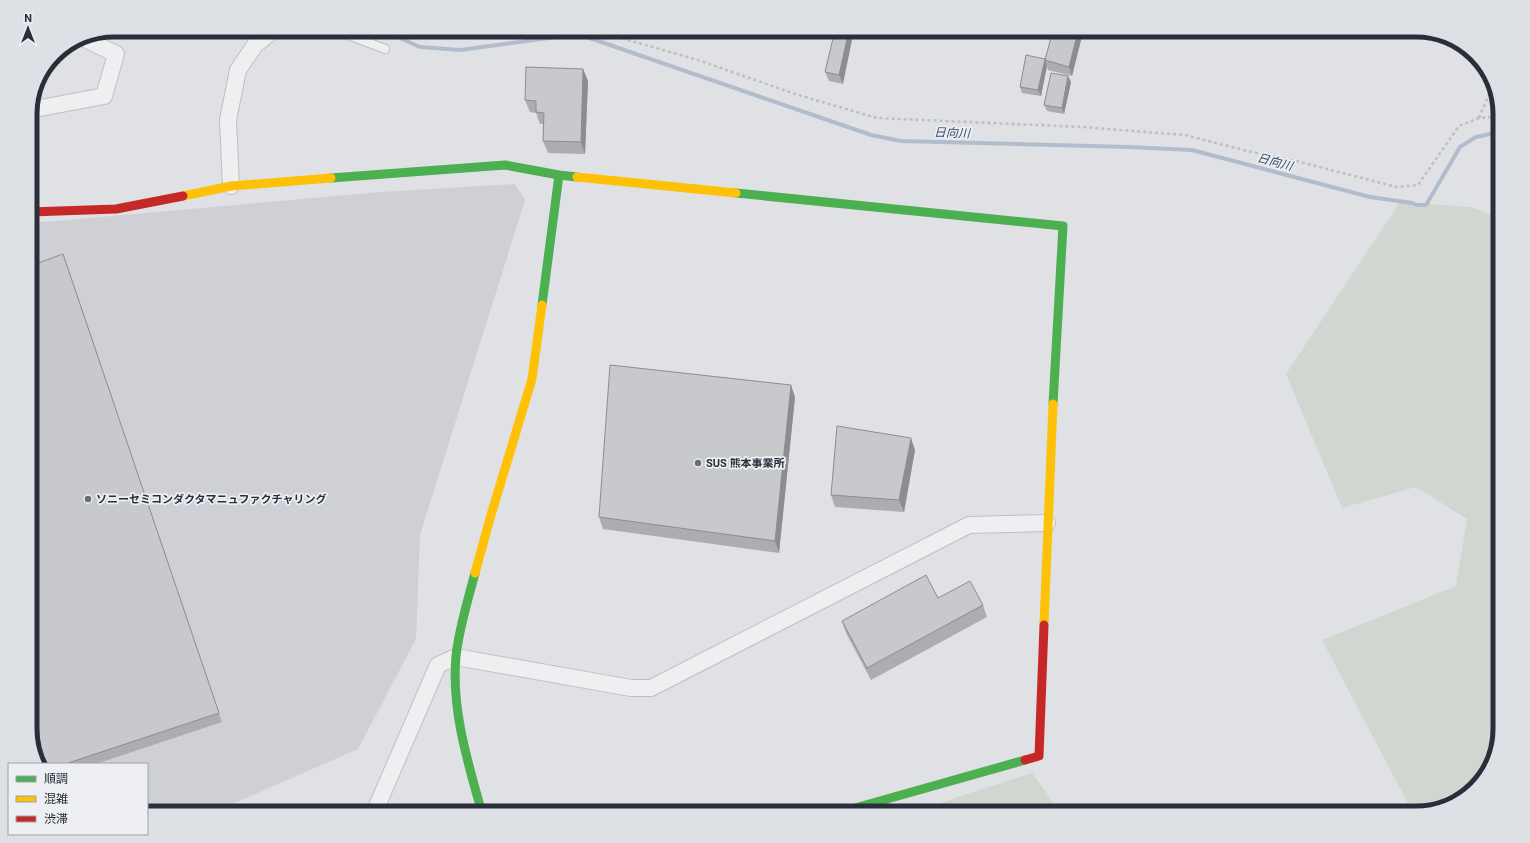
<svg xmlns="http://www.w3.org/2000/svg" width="1530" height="843" font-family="Roboto,'Noto Sans JP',sans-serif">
<rect width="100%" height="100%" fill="#e0e1e4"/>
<!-- built -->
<path fill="#ced0d6" d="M515 184 525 200 420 535 416 639 358 749 212 813H147V764H39L30 734V221L44 222 381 192Z"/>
<!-- green -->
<path fill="#d0d7d0" d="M1400 202 1471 207 1500 219V729L1489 771 1458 802 1447 794C1437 803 1427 813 1413 813L1322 640 1456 586 1467 519 1416 487 1342 508 1286 374Z
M1032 773 1061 813H909Z"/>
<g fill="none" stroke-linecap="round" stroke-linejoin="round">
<!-- stream -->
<path stroke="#b1bdcc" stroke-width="4" d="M382 30 420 47 460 50 578 34 871 135 901 141 1128 147 1192 150 1370 197 1412 203 1417 205H1426L1460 147 1476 137 1500 132"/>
<!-- lane casing -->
<g stroke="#bebfc2" stroke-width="10">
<path id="lane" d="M335 30 385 49"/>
</g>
<!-- street casing -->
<g stroke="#bebfc2" stroke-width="18">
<path id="street" d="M30 110 104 96 116 54 81 37
M231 186 228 120 238 70 255 45 274 30
M374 813 438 665 456 657 631 688H651L969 525 1047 523"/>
</g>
<!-- path -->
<path stroke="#bebfc3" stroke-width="2.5" stroke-dasharray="3 3" stroke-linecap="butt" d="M429 30 440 33 465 30
M593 30 698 60 795 94 877 118 1082 127 1185 135 1247 151 1296 161 1397 187 1418 185 1459 126 1479 118 1500 117
M1479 118 1493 85"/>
<!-- lane -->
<use href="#lane" stroke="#eeeff1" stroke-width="8"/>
<!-- street -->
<use href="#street" stroke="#eeeff1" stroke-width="16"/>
<!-- fast -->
<path stroke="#4caf50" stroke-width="9" d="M331 178 505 165 559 175 577 177
M736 193 1063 226 1053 404
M542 305 559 175
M475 573C468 600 459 628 456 656 451 709 468 763 482 813
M842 813 848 810 1025 760"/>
<!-- slow -->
<path stroke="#ffc107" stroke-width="9" d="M577 177 736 193
M183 196 231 186 331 178
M475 573 491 515 532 379 542 305
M1044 625 1053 404"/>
<!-- jam -->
<path stroke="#c62828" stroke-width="9" d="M30 212 116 209 183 196
M1025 760 1039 756 1044 625"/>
</g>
<!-- wall -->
<path fill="#acadaf" d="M835 30 843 84 829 81 825 72Z
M1053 30H1084L1083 34 1079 33 1081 40 1072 76 1048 70 1047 66 1041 96 1022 93 1020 87 1045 60Z
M583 69 588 81 585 154 548 153 543 141 544 124H540L536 113 530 112 525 100Z
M1071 82 1064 114 1047 111 1044 105Z
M63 254 222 722 96 764H39Z
M795 397 779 553 603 529 599 517Z
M915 450 904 512 835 507 831 495Z
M938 598 983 605 987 617 871 680 846 633 842 621Z"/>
<!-- shaded-wall -->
<path fill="#8c8d8f" d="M849 30H854L843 84 839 75Z
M1078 31 1081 40 1072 76 1069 67Z
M1045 59 1047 66 1041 96 1038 90Z
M583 69 588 81 585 154 581 142Z
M1068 76 1071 82 1064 114 1062 108Z
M791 385 795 397 779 553 775 541Z
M911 438 915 450 904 512 899 500Z"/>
<!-- building -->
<path fill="#c8c9cc" stroke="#8c8d8f" d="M835 30H849L839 75 825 72Z
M1053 30H1074L1078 31 1069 67 1045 60Z
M1026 55 1045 59 1038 90 1020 87Z
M526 67 583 69 581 142 543 141 544 113 536 112V101L525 100Z
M1051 73 1068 76 1062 108 1044 105Z
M63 254 219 713 65 764H39L30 734V266Z
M610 365 791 385 775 541 599 517Z
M837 426 911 438 899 500 831 495Z
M926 575 938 598 970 581 983 605 867 668 842 621Z"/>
<!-- markers -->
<g fill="#696d76" stroke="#edeff3" stroke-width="1.5">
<circle cx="698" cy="463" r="4"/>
<circle cx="88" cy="499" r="4"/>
</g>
<g text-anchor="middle" stroke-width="3.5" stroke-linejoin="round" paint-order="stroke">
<!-- poi labels -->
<g font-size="11" font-weight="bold" fill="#292e3a" stroke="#edeff3" text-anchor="start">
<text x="706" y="467">SUS 熊本事業所</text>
<text x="96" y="503">ソニーセミコンダクタマニュファクチャリング</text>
</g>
<!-- water labels -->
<g font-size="12" font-style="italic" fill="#384b69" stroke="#edeff3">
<text transform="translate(952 133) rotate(2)" y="4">日向川</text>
<text transform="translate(1275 162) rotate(15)" y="4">日向川</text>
</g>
</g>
<!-- crop -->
<path d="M0 0H1530V843H0ZM114 37H1416A77 77 0 0 1 1493 114V729A77 77 0 0 1 1416 806H114A77 77 0 0 1 37 729V114A77 77 0 0 1 114 37Z" fill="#dde0e4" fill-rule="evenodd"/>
<path fill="none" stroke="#292e3a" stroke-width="5" d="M114 37H1416A77 77 0 0 1 1493 114V729A77 77 0 0 1 1416 806H114A77 77 0 0 1 37 729V114A77 77 0 0 1 114 37Z"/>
<!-- legend -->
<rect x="8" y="763" width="140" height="72" fill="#edeff3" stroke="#9fa2a9"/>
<rect x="16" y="776" width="20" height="6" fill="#4caf50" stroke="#9fa2a9"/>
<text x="44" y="783" font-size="12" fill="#292e3a">順調</text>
<rect x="16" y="796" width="20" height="6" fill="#ffc107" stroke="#9fa2a9"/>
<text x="44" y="803" font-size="12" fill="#292e3a">混雑</text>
<rect x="16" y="816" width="20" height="6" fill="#c62828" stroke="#9fa2a9"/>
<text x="44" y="823" font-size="12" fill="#292e3a">渋滞</text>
<!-- north arrow -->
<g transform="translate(28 28)" stroke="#edeff3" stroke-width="3" paint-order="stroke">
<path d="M0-3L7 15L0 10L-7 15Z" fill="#292e3a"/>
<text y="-6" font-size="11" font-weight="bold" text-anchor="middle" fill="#292e3a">N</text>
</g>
</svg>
